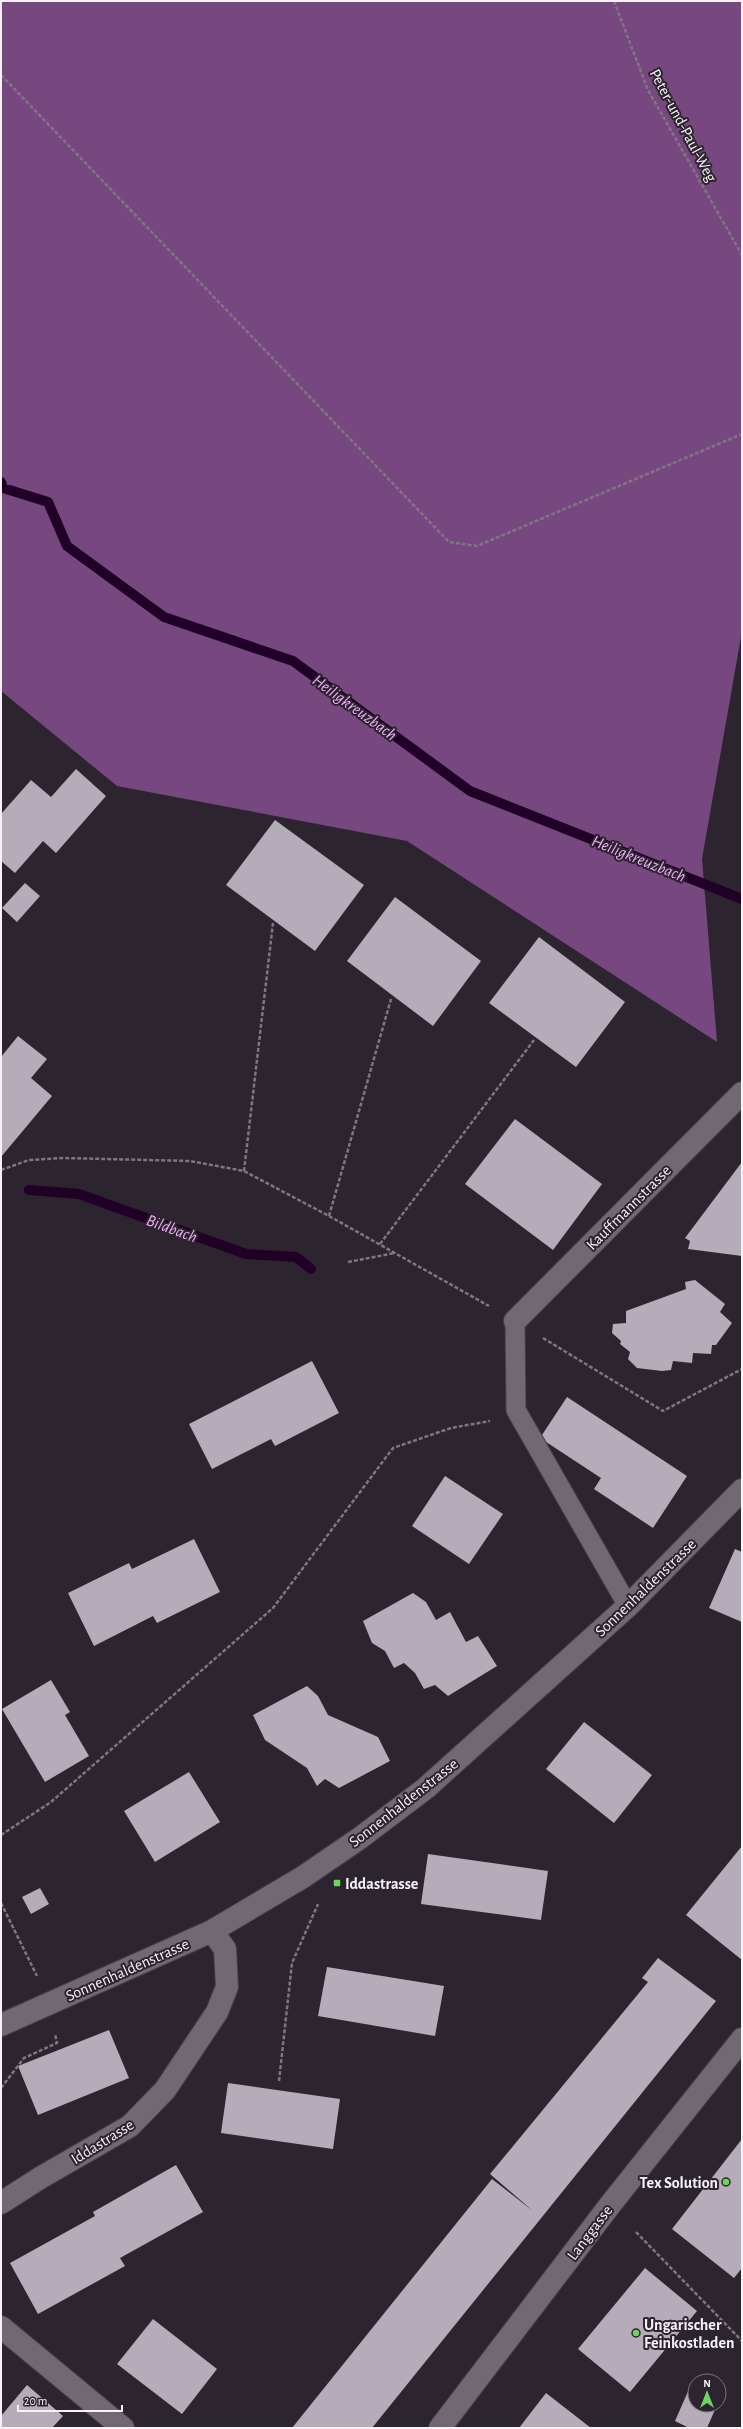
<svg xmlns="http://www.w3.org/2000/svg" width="743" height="2429" font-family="'Alegreya Sans',sans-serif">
<rect width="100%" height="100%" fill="#2c242e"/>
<!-- forest -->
<path fill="#774780" d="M1 1H742V631L702 859 717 1042 407 841 117 786 1 691Z"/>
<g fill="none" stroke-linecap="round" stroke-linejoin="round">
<!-- stream -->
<path stroke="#200026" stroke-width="10" d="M1 482 3 488 48 502 67 546 164 617 293 661 470 791 742 899
M29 1190 79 1194 246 1254 296 1257 311 1269"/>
</g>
<!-- building -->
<path fill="#b6abb8" d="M76 769 106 796 56 853 43 841 15 873 1 861V814L31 780 51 797Z
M275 820 364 885 315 951 226 885Z
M25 883 40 896 17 922 2 908Z
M395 897 481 961 433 1026 347 961Z
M539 937 625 1002 576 1067 489 1003Z
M18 1036 47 1059 31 1078 52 1096 1 1157V1057Z
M515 1119 602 1184 553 1250 465 1184Z
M742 1162V1256L688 1249 690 1241 685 1238Z
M695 1280 725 1304 720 1312 732 1323 716 1345H712L711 1354 693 1353 692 1363 673 1361 671 1370 662 1371 637 1368 628 1359 630 1352 620 1344 621 1341 612 1333 613 1324 626 1323V1311L686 1289 685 1282Z
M312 1361 339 1413 275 1446 271 1439 212 1469 189 1424Z
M567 1397 687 1476 653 1528 594 1489 601 1478 540 1438Z
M445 1476 503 1514 469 1564 412 1526Z
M194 1539 220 1592 157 1623 153 1616 94 1646 68 1593 129 1563 132 1569Z
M735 1549 742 1552V1622L709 1608Z
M413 1593 426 1602 436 1620 450 1612 466 1642 478 1636 497 1666 448 1696 435 1685 424 1689 415 1673 404 1663 394 1668 385 1651 372 1643 363 1621Z
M51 1680 70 1712 65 1715 89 1756 45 1782 2 1709Z
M307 1686 318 1696 328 1715 378 1737 390 1761 339 1788 325 1779 317 1786 307 1768 265 1740 253 1715Z
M584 1722 652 1775 614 1823 546 1769Z
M189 1772 220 1822 155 1862 124 1811Z
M742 1846V1960L686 1915Z
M428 1854 548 1871 541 1920 421 1904Z
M40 1888 49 1904 31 1914 22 1897Z
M658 1958 716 2001 372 2428H292L492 2179 533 2211 490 2174 648 1982 642 1978Z
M327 1967 444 1986 435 2036 318 2016Z
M109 2030 129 2078 38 2115 18 2066Z
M228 2083 340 2099 333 2149 221 2133Z
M742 2139V2268L734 2278 672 2229Z
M176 2165 203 2212 120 2258 125 2266 38 2314 10 2263 95 2216 93 2212Z
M645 2268 697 2311 630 2392 578 2349Z
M153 2319 217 2369 182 2414 117 2364Z
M693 2380 695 2381V2405H717L707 2428H689L675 2421Z
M27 2385 63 2416 52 2428H1V2416Z
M546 2393 591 2428H519Z"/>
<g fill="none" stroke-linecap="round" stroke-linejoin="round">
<!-- service casing -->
<g stroke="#473f48" stroke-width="21">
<path id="service" d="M515 1321 516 1410 628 1606"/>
</g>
<!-- minor casing -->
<g stroke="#473f48" stroke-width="24">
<path id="minor" d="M515 1321 742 1093
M1 2203 40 2178 130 2126 165 2090 217 2012 227 1987 225 1949 212 1931
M1 2327 123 2428"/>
</g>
<!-- tertiary casing -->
<g stroke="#473f48" stroke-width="24">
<path id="tertiary" d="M1 2025 212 1931 303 1877 360 1838 426 1788 628 1606 742 1490"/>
</g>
<!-- secondary casing -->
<g stroke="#473f48" stroke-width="24">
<path id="secondary" d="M440 2428 610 2205 742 2039"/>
</g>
<!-- path -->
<path stroke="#7e777f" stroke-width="2.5" stroke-dasharray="4 2" stroke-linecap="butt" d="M614 1 648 90 742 255
M1 75 449 542 477 546 742 434
M1 1170 29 1160 63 1158 190 1161 244 1171 329 1216 489 1306
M244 1171 273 923
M329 1216 391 999
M380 1244 534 1040
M348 1262 395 1253
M543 1338 663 1411 742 1369
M1 1835 51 1802 273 1608 393 1448 451 1428 490 1421
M1 1903 37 1976
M279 2081 292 1963 318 1904
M1 2088 24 2058 57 2043 55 2034
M636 2232 742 2341"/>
<!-- service -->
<use href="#service" stroke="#726874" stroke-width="19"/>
<!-- minor -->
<use href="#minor" stroke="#726874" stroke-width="22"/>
<!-- tertiary -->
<use href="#tertiary" stroke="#726874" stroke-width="22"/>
<!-- secondary -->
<use href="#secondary" stroke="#726874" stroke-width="22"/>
</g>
<!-- markers -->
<g fill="#6fd360" stroke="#2c242e" stroke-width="1.5">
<rect x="333" y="1879" width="8" height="8" rx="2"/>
<circle cx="726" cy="2182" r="4"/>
<circle cx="636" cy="2333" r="4"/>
</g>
<g text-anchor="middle" stroke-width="4" stroke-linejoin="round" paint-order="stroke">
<!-- street labels -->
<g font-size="16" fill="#f7f2f8" stroke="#2c242e">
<text transform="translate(684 125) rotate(62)" y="6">Peter-und-Paul-Weg</text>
<text transform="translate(628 1207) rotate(-45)" y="6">Kauffmannstrasse</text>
<text transform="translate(645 1587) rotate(-44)" y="6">Sonnenhaldenstrasse</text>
<text transform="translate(403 1802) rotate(-38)" y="6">Sonnenhaldenstrasse</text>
<text transform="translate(127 1969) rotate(-24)" y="6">Sonnenhaldenstrasse</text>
<text transform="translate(102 2141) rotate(-32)" y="6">Iddastrasse</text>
<text transform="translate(589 2232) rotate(-53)" y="6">Langgasse</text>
</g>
<!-- poi labels -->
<g font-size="16" font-weight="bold" fill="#f7f2f8" stroke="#2c242e" text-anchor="start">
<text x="345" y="1889">Iddastrasse</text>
<text x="718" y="2188" text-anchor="end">Tex Solution</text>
<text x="644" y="2330">Ungarischer<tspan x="644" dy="18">Feinkostladen</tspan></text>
</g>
<!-- water labels -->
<g font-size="17" font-style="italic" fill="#f0abfd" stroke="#2c242e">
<text transform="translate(355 707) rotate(36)" y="6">Heiligkreuzbach</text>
<text transform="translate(639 858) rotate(22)" y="6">Heiligkreuzbach</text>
<text transform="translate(172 1228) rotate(20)" y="6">Bildbach</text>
</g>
</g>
<!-- border -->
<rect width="743" height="2429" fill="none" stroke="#f7f2f8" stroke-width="4"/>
<!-- north arrow -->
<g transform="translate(707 2393)"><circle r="19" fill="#2c242e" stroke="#7d767f"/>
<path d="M0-3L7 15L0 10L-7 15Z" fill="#6fd360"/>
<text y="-6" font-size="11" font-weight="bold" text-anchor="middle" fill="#f7f2f8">N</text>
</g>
<!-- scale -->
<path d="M18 2405v6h104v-6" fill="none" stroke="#f7f2f8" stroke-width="2"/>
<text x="24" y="2405" font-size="12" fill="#f7f2f8" stroke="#2c242e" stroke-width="3" paint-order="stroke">20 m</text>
</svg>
